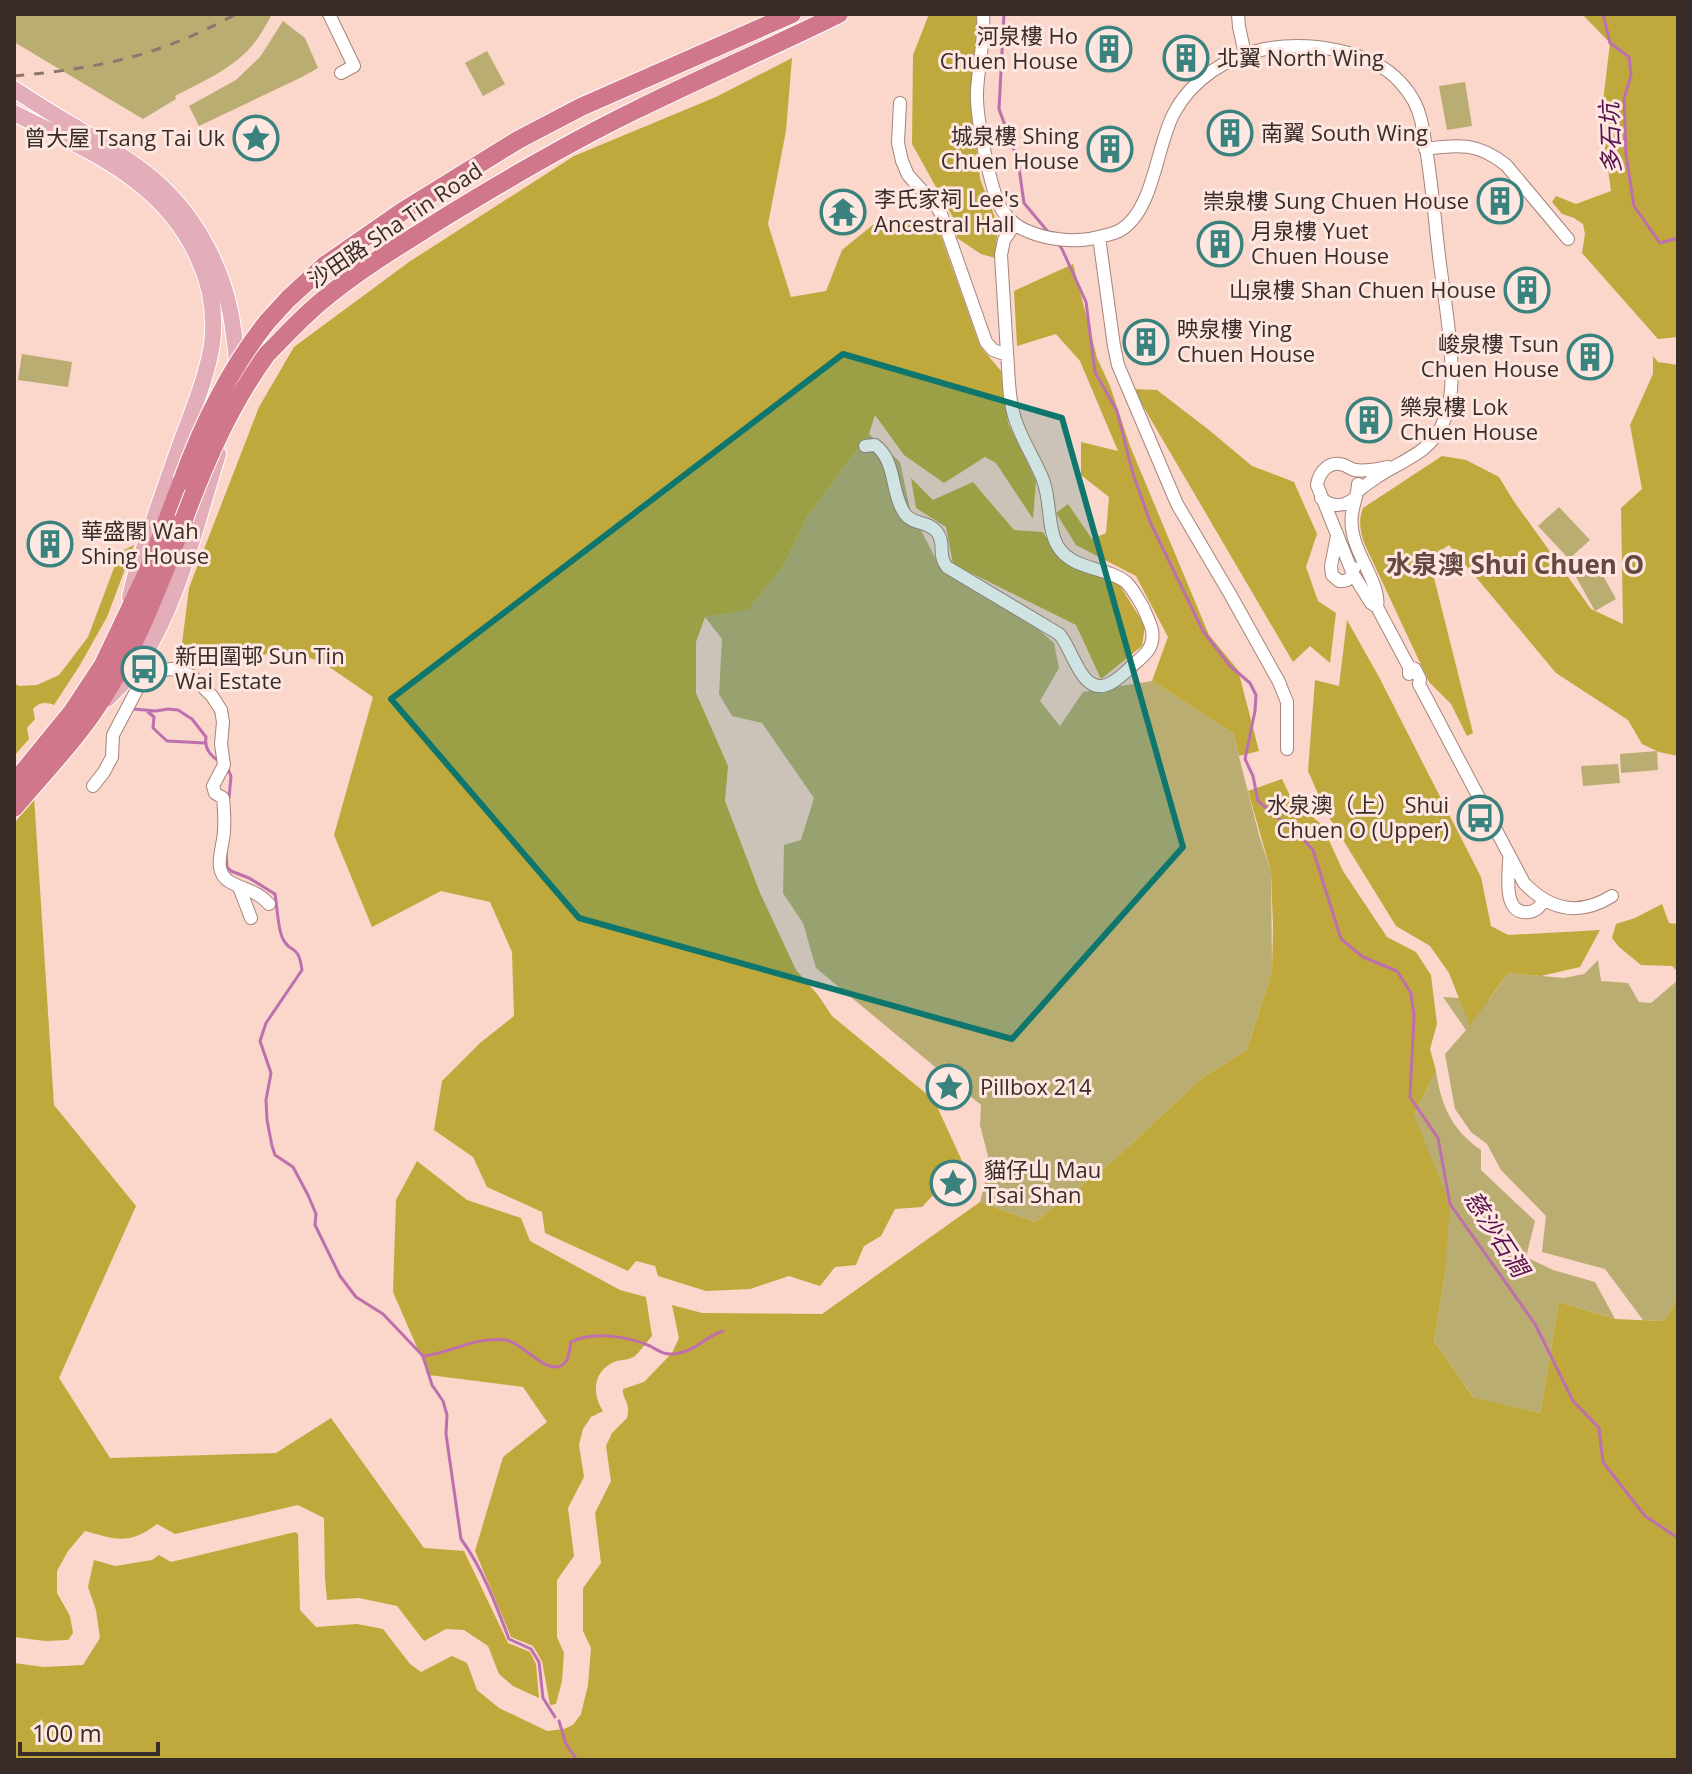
<svg xmlns="http://www.w3.org/2000/svg" width="1692" height="1774" font-family="'Open Sans','Noto Sans TC',sans-serif">
<rect width="100%" height="100%" fill="#fad6cb"/>
<!-- green -->
<path fill="#b9ad71" d="M14 14H272C267 23 262 33 255 42 235 68 203 81 175 96L176 99 143 119 14 42Z
M283 21 305 38 318 68 300 78 199 126 189 106 236 80 260 57Z
M487 51 505 84 483 96 465 63Z
M1465 82 1472 126 1447 130 1439 86Z
M22 354 72 362 68 387 18 380Z
M869 434 900 462 910 509 942 571 1011 606 1054 643 1059 668 1040 701 1060 726 1083 692 1152 681 1233 733 1259 835 1271 872 1272 971 1247 1050 1203 1077 1115 1159 1035 1222 980 1202 990 1164 980 1125 981 1105 816 968 803 923 783 893 784 845 801 840 814 798 762 723 732 716 719 694 722 639 705 617 747 609 783 567 808 516Z
M1559 507 1590 540 1569 559 1538 526Z
M1597 565 1616 599 1595 611 1576 577Z
M1657 751 1658 770 1621 773 1620 754Z
M1618 764 1620 783 1583 786 1581 766Z
M1598 960 1601 981 1628 983 1639 1002 1651 1003 1678 980V1296L1664 1321 1643 1320 1605 1269 1542 1252 1546 1216 1501 1170 1487 1144 1471 1132 1455 1109 1445 1054 1466 1030 1443 997 1489 1000 1508 973 1564 978 1584 974Z
M1436 1071C1441 1106 1452 1130 1481 1150V1170L1535 1221 1526 1257 1553 1270 1595 1282 1615 1319 1559 1302 1540 1413 1475 1399 1434 1341 1445 1273 1414 1115Z"/>
<!-- forest -->
<path fill="#bfa93c" d="M929 14H976L979 41 970 90 980 179 998 225 995 258 981 254 957 238 955 221 912 144 913 55Z
M1582 14H1678V337L1658 339 1582 253 1585 234 1583 224 1574 218 1562 214 1552 202 1556 196 1576 204 1611 191 1601 119 1610 43Z
M792 58 786 131 768 224 791 297 826 291 842 250 880 219 937 225 980 346 1001 371 1008 423 1036 481 1033 519 996 463 985 457 944 483 904 455 875 415 869 434 808 516 783 567 747 610 705 617 696 642V693L728 766 725 801 760 893 796 970 818 995 832 1016 934 1100 963 1163 922 1207 895 1209 881 1236 864 1246 856 1265 835 1267 820 1286 789 1276 750 1289 706 1291 658 1276 655 1266 636 1261 628 1271 545 1233 542 1212 487 1187 473 1157 434 1130 442 1081 480 1043 514 1016 512 952 490 902 441 891 372 927 334 835 373 697 322 662 288 651 206 663 182 644 189 588 259 407 294 347 409 262 574 156 716 97Z
M1073 264 1097 358 1110 386 1130 446 1209 635 1238 670 1259 751 1239 756 1233 733 1152 681 1168 637 1136 576 1076 545 1056 513 1068 504 1092 539 1106 533 1109 497 1081 475V442L1118 451 1080 361 1056 334 1017 346 1014 291Z
M1653 356 1658 362 1678 365V756L1659 752 1642 744 1628 720 1556 673 1449 545 1429 558 1473 733 1467 736 1451 704 1429 682 1365 545C1360 532 1358 521 1363 508L1442 456 1466 460 1499 477 1513 500 1591 609 1623 624 1621 508 1642 489 1630 425 1653 374Z
M1133 389 1157 390 1209 430 1252 466 1294 482 1317 534 1306 567 1318 601 1336 613 1330 663 1310 646 1293 662Z
M911 478 933 500 973 482 1014 530 1043 532 1059 559 1119 584 1145 626 1142 646 1101 679 1076 625 953 564 946 527 916 508Z
M134 545 107 617 80 665 54 705C46 702 39 702 33 709L35 719 27 728 29 739 14 756V683L19 686 37 685 59 675 88 637 120 552Z
M1347 620 1379 677 1481 877 1491 926 1508 935 1600 930 1580 967 1541 976 1508 973 1470 1026 1449 973 1430 946 1396 926 1327 814 1308 771 1315 680 1339 686Z
M1282 779 1291 798 1322 825 1343 871 1387 937 1416 952 1431 975 1437 1024 1430 1049 1436 1071 1414 1115 1450 1204 1445 1273 1434 1341 1474 1398 1540 1413 1559 1302 1615 1319 1664 1321 1678 1296V1760H14V1663L44 1667 83 1665 100 1638 96 1610 88 1587 94 1560 115 1566 152 1560 159 1555 171 1562 295 1532 298 1534 300 1610 316 1627 357 1624 383 1629 410 1664 421 1672 452 1656 467 1663 477 1690 499 1708 547 1731 564 1729 573 1725 581 1714 588 1685 591 1648 583 1631V1588L601 1563 595 1513 611 1481 606 1446 612 1433 627 1418C631 1400 622 1401 623 1389L644 1382 672 1353 679 1338 672 1305 702 1313 822 1314 980 1202 1035 1222 1115 1159 1203 1077 1247 1050 1272 971 1273 926 1271 872 1248 791Z
M34 796 54 1105 136 1206 59 1378 110 1458 276 1453 331 1418 424 1548 464 1551 508 1643 530 1652 536 1664 539 1698 513 1686 499 1674 488 1646 464 1630 446 1629 424 1641 397 1606 359 1598 327 1600 325 1579 324 1518 298 1505 175 1534 157 1524C129 1545 117 1540 85 1531L68 1551 57 1571V1593L70 1616 73 1633 68 1640 45 1641 14 1637V824Z
M1662 904 1669 923 1678 924V972L1672 966 1641 965 1619 947 1612 938 1616 924 1635 918Z
M417 1161 467 1200 521 1218 530 1241 620 1290 646 1297 652 1336C647 1342 641 1350 635 1356 628 1361 617 1359 610 1364 592 1375 593 1395 603 1411L591 1417 583 1429 579 1445 584 1477 568 1508 574 1556 557 1580V1637L564 1653 562 1681 556 1704 550 1705 542 1661 533 1646 511 1637 475 1551 503 1457 547 1422 523 1387 429 1375 393 1292 396 1200Z"/>
<g fill="none" stroke-linecap="round" stroke-linejoin="round">
<!-- stream -->
<path stroke="#be6fae" stroke-width="3" d="M1004 14 999 109 1018 161 1024 203 1049 233
M1603 14 1610 43 1629 57 1631 75 1624 99 1626 155 1634 206 1660 243 1678 238
M1057 242 1062 249 1086 302 1095 372 1117 411 1133 474 1151 524 1203 631 1230 666 1250 683 1256 695 1255 711 1245 759 1253 776 1258 801 1303 839 1313 850 1341 939 1363 957 1397 971 1411 993 1414 1016 1410 1097 1438 1138 1450 1204 1535 1324 1573 1401 1599 1428 1603 1462 1645 1516 1678 1538
M133 709 156 711 168 709 178 710 192 719 206 737C204 749 211 756 220 762
M148 712 154 717 153 728 167 741 205 743
M227 767 231 776 229 798
M226 853 227 867 231 871 249 878 275 894C277 905 278 931 283 939 291 955 298 942 302 970L266 1023 260 1041 271 1073 266 1100 267 1120 272 1146 275 1155 293 1167 308 1195 316 1214 315 1225 340 1276 356 1297 383 1314 423 1356 432 1385 443 1401 447 1415 446 1434 461 1539C483 1569 496 1605 509 1639L531 1649 539 1662 543 1698 555 1717
M425 1356C452 1352 478 1336 506 1340 522 1343 541 1368 556 1367 569 1366 569 1352 571 1342 593 1331 627 1336 650 1346 658 1350 663 1355 673 1354 694 1353 704 1337 723 1331
M559 1721 566 1744 577 1760"/>
<!-- minor casing -->
<g stroke="#a6847b" stroke-width="14">
<path id="minor" d="M329 14 354 66 341 73
M983 14C985 41 978 66 977 92 976 116 990 190 1002 210 1009 220 1018 228 1030 232 1046 239 1072 242 1089 239 1099 237 1110 235 1119 231 1154 212 1156 146 1174 113 1192 79 1228 56 1265 49 1307 41 1371 49 1401 83 1410 93 1418 106 1421 120 1431 167 1434 216 1440 264 1445 302 1454 353 1451 390 1450 402 1447 415 1442 425 1430 453 1401 461 1377 477 1371 481 1364 486 1358 491
M1238 14 1239 27 1245 54
M900 103 898 143 902 161 908 175 937 207 941 214 986 342 993 350 1007 355
M1425 149C1459 144 1479 143 1506 165L1568 239
M1099 237 1114 346 1118 365 1177 504 1230 594 1279 682 1287 702V749
M865 446 875 445C897 461 890 493 905 514 913 525 929 521 937 532 946 544 937 555 947 567L1059 634C1073 648 1081 697 1109 684 1118 680 1126 672 1133 665 1145 655 1155 647 1152 630 1150 622 1146 615 1143 607 1138 599 1133 589 1126 582 1105 566 1072 571 1057 545 1047 526 1051 501 1043 480 1035 459 1022 441 1015 419 1008 398 1009 375 1007 353 1005 320 1003 288 1001 255L1004 240 1015 224
M1388 467C1378 469 1366 472 1355 470 1350 469 1349 467 1344 465 1329 460 1319 472 1317 485L1353 574 1371 603 1377 607 1409 667V674
M1358 484C1357 503 1348 511 1353 534 1357 557 1381 586 1377 607
M1321 498C1332 508 1342 507 1354 499
M1337 536 1331 566 1332 575 1339 581C1349 582 1352 577 1354 568
M1409 667 1415 669 1420 679 1419 684 1524 883C1551 911 1580 916 1612 896
M129 677 142 680 162 670 172 669 192 676 212 696 221 710 223 722 221 744 224 765 213 786 215 793 223 798C224 809 225 819 224 830 224 847 211 871 230 882 244 890 258 891 269 904
M93 786 104 772 112 757 113 735 142 680
M1509 860C1509 876 1502 915 1529 912 1537 911 1540 906 1544 900
M239 887 251 918"/>
</g>
<!-- major casing -->
<g stroke="#fff" stroke-width="18">
<path id="major" d="M14 89C56 118 103 141 144 172 195 211 227 272 234 335 236 349 238 364 237 378 236 388 233 398 231 408
M14 113C57 135 103 154 141 185 188 223 220 282 212 344 207 376 194 407 183 437 167 481 152 525 137 569L130 597
M107 699C117 689 128 679 136 667 178 607 196 523 218 454"/>
</g>
<!-- highway casing -->
<g stroke="#fff" stroke-width="20">
<path id="highway" d="M267 322 288 299 325 265 403 211 518 140 581 107 792 14
M267 354C286 335 303 316 324 299 361 268 404 243 445 217 507 179 570 142 636 110 703 77 772 47 839 14
M14 783 72 712 103 665 147 573 182 481
M14 808C40 777 69 747 92 714 133 655 160 586 184 519"/>
</g>
<!-- minor -->
<use href="#minor" stroke="#fff" stroke-width="12"/>
<!-- major -->
<use href="#major" stroke="#e3adba" stroke-width="16"/>
<!-- highway -->
<use href="#highway" stroke="#d0778c" stroke-width="18"/>
<!-- rail -->
<path stroke="#8e766f" stroke-width="3" stroke-dasharray="10 10" stroke-linecap="butt" d="M14 76C100 68 160 56 236 14"/>
<!-- highway-bridge casing -->
<g stroke="#fff" stroke-width="20" stroke-linecap="butt">
<path id="highway-bridge" d="M182 481C203 423 229 370 267 322
M184 519C206 460 230 405 267 354"/>
</g>
<!-- highway-bridge -->
<use href="#highway-bridge" stroke="#d0778c" stroke-width="18"/>
</g>
<!-- marked area -->
<path fill="#0f766e" fill-opacity="0.2" stroke="#0f766e" stroke-width="6" stroke-linejoin="round" d="M843 354 1062 418 1183 847 1012 1039 579 918 391 699Z"/>
<!-- icons -->
<defs>
<g id="building-ring" transform="scale(2.3)"><circle r="9.5" fill="#fde7e0" stroke="#3a827d" stroke-width="1.5"/><path d="M-4-6H4V6H1V3H-1V6H-4ZM-2.5-4.3h1.7v1.8h-1.7ZM.8-4.3h1.7v1.8H.8ZM-2.5-1h1.7V.8h-1.7ZM.8-1h1.7V.8H.8Z" fill="#3a827d"/></g>
<g id="sight-ring" transform="scale(2.3)"><circle r="9.5" fill="#fde7e0" stroke="#3a827d" stroke-width="1.5"/><path d="M0-6L1.8-2.2L6-1.7L2.9 1.2L3.7 5.4L0 3.3L-3.7 5.4L-2.9 1.2L-6-1.7L-1.8-2.2Z" fill="#3a827d"/></g>
<g id="temple-ring" transform="scale(2.3)"><circle r="9.5" fill="#fde7e0" stroke="#3a827d" stroke-width="1.5"/><path d="M0-6L5-2H3V0L6.5 2.5H4V6H1.5V3h-3V6H-4V2.5H-6.5L-3 0V-2H-5Z" fill="#3a827d"/></g>
<g id="bus-ring" transform="scale(2.3)"><circle r="9.5" fill="#fde7e0" stroke="#3a827d" stroke-width="1.5"/><path d="M-5-6H5V4H4V6H2V4H-2V6H-4V4H-5ZM-3.5-4V0h7V-4ZM-3.5 1.2v1.5H-2V1.2ZM2 1.2v1.5H3.5V1.2Z" fill="#3a827d"/></g>
</defs>
<g fill-rule="evenodd">
<use href="#building-ring" x="1109" y="49"/>
<use href="#building-ring" x="1186" y="58"/>
<use href="#building-ring" x="1230" y="133"/>
<use href="#sight-ring" x="256" y="138"/>
<use href="#building-ring" x="1110" y="149"/>
<use href="#building-ring" x="1500" y="201"/>
<use href="#temple-ring" x="843" y="212"/>
<use href="#building-ring" x="1220" y="244"/>
<use href="#building-ring" x="1527" y="290"/>
<use href="#building-ring" x="1146" y="342"/>
<use href="#building-ring" x="1590" y="357"/>
<use href="#building-ring" x="1369" y="420"/>
<use href="#building-ring" x="50" y="544"/>
<use href="#bus-ring" x="144" y="669"/>
<use href="#bus-ring" x="1480" y="818"/>
<use href="#sight-ring" x="949" y="1087"/>
<use href="#sight-ring" x="953" y="1183"/>
</g>
<g text-anchor="middle" stroke-width="6" stroke-linejoin="round" paint-order="stroke">
<!-- poi labels -->
<g font-size="22" fill="#392b27" stroke="#fde7e0" text-anchor="start">
<text x="1078" y="44" text-anchor="end">河泉樓 Ho<tspan x="1078" dy="25">Chuen House</tspan></text>
<text x="1217" y="66">北翼 North Wing</text>
<text x="1261" y="141">南翼 South Wing</text>
<text x="1079" y="144" text-anchor="end">城泉樓 Shing<tspan x="1079" dy="25">Chuen House</tspan></text>
<text x="225" y="146" text-anchor="end">曾大屋 Tsang Tai Uk</text>
<text x="874" y="207">李氏家祠 Lee's<tspan x="874" dy="25">Ancestral Hall</tspan></text>
<text x="1469" y="209" text-anchor="end">崇泉樓 Sung Chuen House</text>
<text x="1251" y="239">月泉樓 Yuet<tspan x="1251" dy="25">Chuen House</tspan></text>
<text x="1496" y="298" text-anchor="end">山泉樓 Shan Chuen House</text>
<text x="1177" y="337">映泉樓 Ying<tspan x="1177" dy="25">Chuen House</tspan></text>
<text x="1559" y="352" text-anchor="end">峻泉樓 Tsun<tspan x="1559" dy="25">Chuen House</tspan></text>
<text x="1400" y="415">樂泉樓 Lok<tspan x="1400" dy="25">Chuen House</tspan></text>
<text x="81" y="539">華盛閣 Wah<tspan x="81" dy="25">Shing House</tspan></text>
<text x="175" y="664">新田圍邨 Sun Tin<tspan x="175" dy="25">Wai Estate</tspan></text>
<text x="1449" y="813" text-anchor="end">水泉澳（上） Shui<tspan x="1449" dy="25">Chuen O (Upper)</tspan></text>
<text x="980" y="1095">Pillbox 214</text>
<text x="984" y="1178">貓仔山 Mau<tspan x="984" dy="25">Tsai Shan</tspan></text>
</g>
<!-- street labels -->
<g font-size="22" fill="#392b27" stroke="#fde7e0">
<text transform="translate(395 225) rotate(-34)" y="8">沙田路 Sha Tin Road</text>
</g>
<!-- water labels -->
<g font-size="24" font-style="italic" fill="#5a114f" stroke="#fde7e0">
<text transform="translate(1611 138) rotate(-92)" y="8">多石坑</text>
<text transform="translate(1496 1234) rotate(57)" y="8">慈沙石澗</text>
</g>
<!-- quarter labels -->
<g font-size="26" font-weight="bold" fill="#664840" stroke="#fde7e0">
<text x="1515" y="574">水泉澳 Shui Chuen O</text>
</g>
</g>
<!-- border -->
<rect width="1692" height="1774" fill="none" stroke="#392b27" stroke-width="32"/>
<!-- scale -->
<path d="M20 1742v12h138v-12" fill="none" stroke="#392b27" stroke-width="4"/>
<text x="32" y="1742" font-size="24" fill="#392b27" stroke="#fde7e0" stroke-width="6" paint-order="stroke">100 m</text>
</svg>
